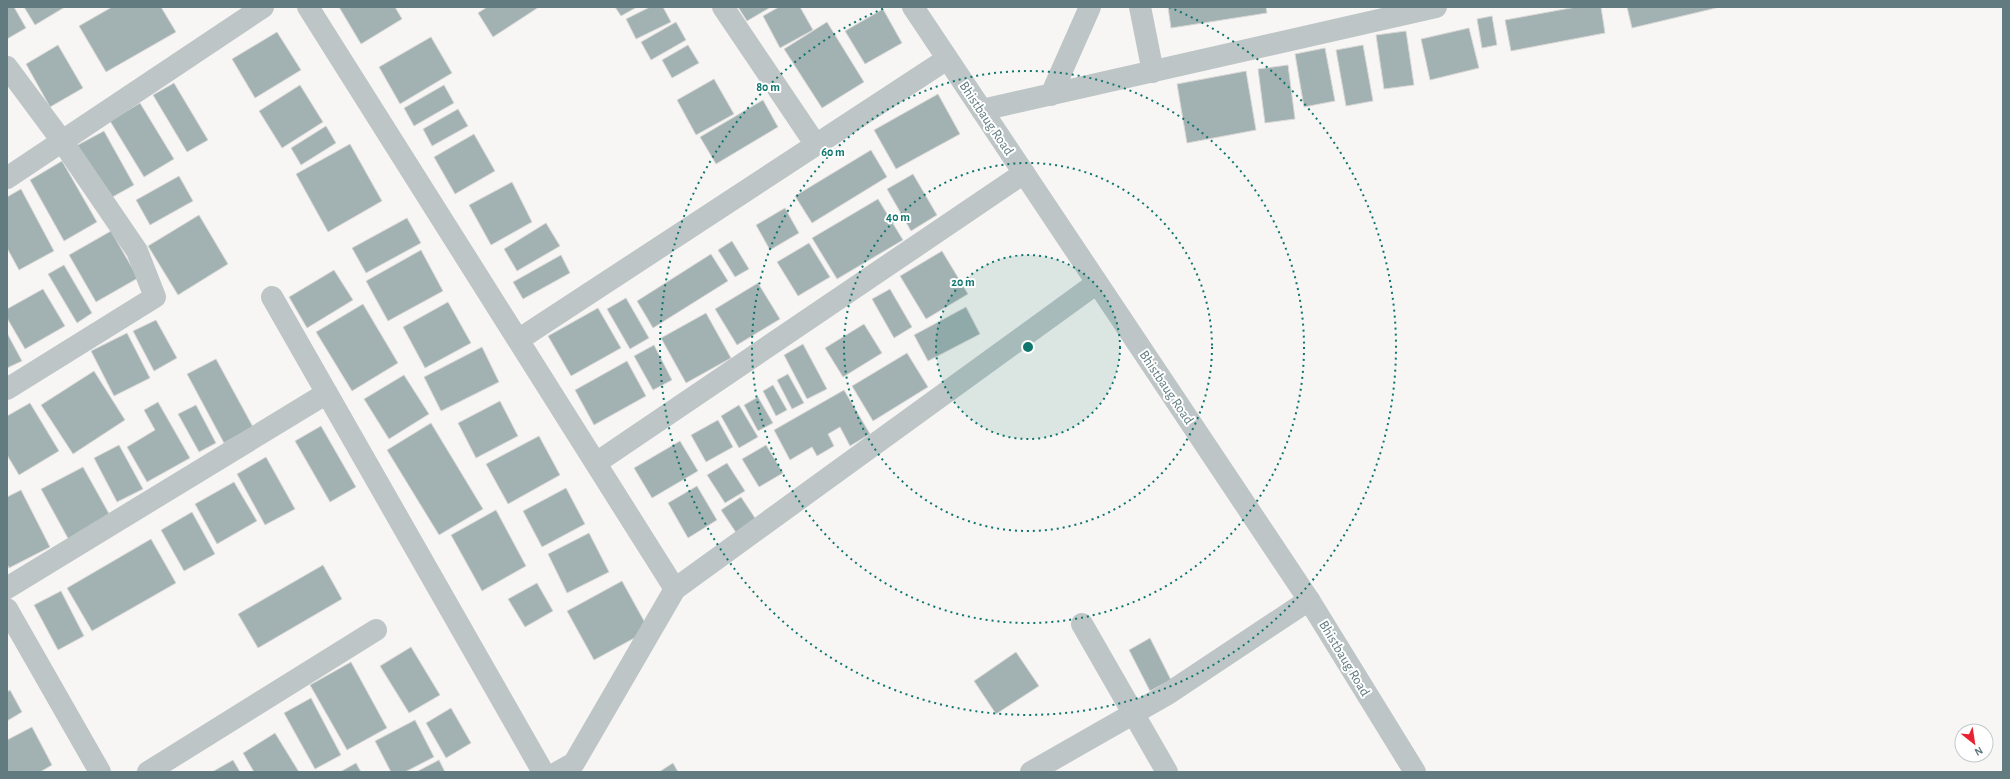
<svg xmlns="http://www.w3.org/2000/svg" width="2010" height="779" font-family="'Alegreya Sans',sans-serif">
<rect width="100%" height="100%" fill="#f7f6f4"/>
<!-- building -->
<path fill="#a2b1b2" stroke="#d9d8d6" d="M7 7H14L26 28 7 39Z
M24 7H65L35 25Z
M112 7H161L176 32 106 72 79 26Z
M339 7H395L402 19 361 44Z
M487 7H539L493 37 478 13Z
M615 7H637L621 16Z
M650 7H663L671 22 636 39 626 19Z
M738 7H771L747 21Z
M779 7H800L813 30 780 48 763 16Z
M1168 7H1266L1267 13 1171 28Z
M1576 7H1601L1605 33 1511 51 1505 20Z
M1627 7H1716V8L1632 28Z
M883 9 902 43 865 64 845 31Z
M1492 16 1497 45 1482 48 1477 19Z
M676 22 686 40 651 60 641 42Z
M827 22 864 82 822 108 784 49Z
M1469 28 1479 68 1430 80 1421 39Z
M1406 31 1414 85 1384 89 1376 35Z
M277 32 301 70 255 98 232 59Z
M431 37 452 73 400 104 379 67Z
M58 45 83 88 50 107 26 64Z
M688 45 699 63 672 78 662 60Z
M1363 45 1373 101 1346 106 1336 50Z
M1325 48 1335 101 1304 107 1295 54Z
M1288 65 1295 119 1265 123 1258 69Z
M1246 71 1256 130 1187 143 1177 84Z
M714 79 734 114 696 135 677 100Z
M174 83 208 140 187 152 153 95Z
M300 85 323 122 282 148 259 111Z
M444 85 454 103 414 126 404 108Z
M938 94 960 134 896 169 874 130Z
M763 100 778 127 716 164 700 137Z
M140 103 174 159 144 177 110 121Z
M458 109 468 126 432 146 423 129Z
M326 126 336 143 301 165 291 148Z
M104 131 134 185 107 200 76 146Z
M474 134 495 171 455 194 434 157Z
M350 144 382 201 328 232 296 174Z
M871 150 887 177 812 223 795 196Z
M62 161 97 222 64 241 30 180Z
M913 174 937 215 911 231 887 189Z
M179 176 193 201 150 225 136 200Z
M512 182 532 222 491 245 469 205Z
M21 189 54 251 19 270 7 248V197Z
M878 199 903 240 837 279 812 238Z
M785 208 799 233 770 250 756 225Z
M199 215 228 264 178 295 148 246Z
M407 218 421 243 366 273 352 248Z
M546 223 560 246 517 271 504 249Z
M111 231 138 278 96 302 69 255Z
M732 241 749 269 735 277 718 250Z
M809 243 830 277 798 296 777 262Z
M421 250 443 291 388 321 366 281Z
M942 251 968 294 926 319 900 276Z
M711 254 728 281 653 328 637 301Z
M561 255 570 273 523 299 513 282Z
M64 265 92 313 77 323 48 274Z
M334 270 353 300 307 328 289 297Z
M758 283 780 319 737 345 715 309Z
M43 289 65 326 25 349 7 318V309Z
M890 289 912 327 894 338 872 299Z
M626 298 649 338 630 349 607 309Z
M448 302 471 343 425 368 403 327Z
M363 304 398 363 352 391 316 332Z
M966 307 980 334 928 361 914 335Z
M598 308 621 348 571 376 548 336Z
M706 313 731 358 686 383 661 338Z
M156 320 177 358 154 371 133 331Z
M864 324 882 353 843 377 825 348Z
M7 333 22 361 7 368Z
M127 333 150 378 114 396 91 351Z
M803 344 827 389 807 399 784 355Z
M654 345 672 380 653 390 634 356Z
M482 347 499 382 441 411 424 377Z
M907 353 928 387 873 421 852 386Z
M216 359 253 427 224 443 187 374Z
M627 361 646 396 594 425 575 390Z
M94 371 125 420 73 454 41 405Z
M788 374 804 403 792 409 777 380Z
M404 375 429 414 389 439 364 399Z
M773 385 787 410 776 416 763 391Z
M844 390 870 434 850 446 840 427 828 434 834 446 817 456 812 447 790 460 774 430Z
M758 397 773 423 758 431 744 405Z
M500 401 518 436 476 458 458 423Z
M158 402 190 458 147 482 127 447 155 430 144 410Z
M30 403 59 451 19 475 7 455V416Z
M196 405 216 443 199 452 178 414Z
M739 405 758 437 739 448 721 416Z
M718 420 733 447 706 462 691 435Z
M431 423 483 509 439 535 387 450Z
M321 426 356 487 330 502 295 441Z
M539 436 560 475 508 504 486 464Z
M680 441 698 471 652 498 634 468Z
M119 445 143 489 117 502 94 458Z
M766 445 783 473 759 487 742 459Z
M266 457 295 509 265 525 237 474Z
M727 463 745 491 725 503 707 475Z
M83 467 112 519 70 542 41 489Z
M234 482 257 521 217 544 195 504Z
M697 486 717 520 688 538 668 503Z
M566 488 585 524 542 547 523 511Z
M21 490 50 547 9 568 7 564V497Z
M741 497 757 521 737 534 721 510Z
M496 510 526 566 482 591 451 535Z
M192 512 215 554 184 571 161 530Z
M589 533 609 572 567 593 548 554Z
M151 539 176 583 92 631 67 588Z
M323 565 342 599 258 648 238 614Z
M622 581 649 630 594 660 567 611Z
M537 583 553 611 525 627 508 599Z
M61 591 84 636 58 650 34 605Z
M1150 638 1171 680 1150 691 1129 650Z
M411 647 440 695 409 713 380 666Z
M1016 652 1039 686 996 714 974 681Z
M351 662 387 728 347 750 310 685Z
M10 690 22 712 7 721V692Z
M311 698 341 755 315 769 284 713Z
M451 708 471 743 446 758 426 723Z
M415 720 434 757 405 772H391L375 741Z
M32 727 52 765 40 772H7V740Z
M275 733 299 772H254L243 753Z
M233 760 240 772H212Z
M439 760 445 772H416Z
M356 763 361 772H340Z
M673 763 678 772H659Z"/>
<g fill="none" stroke-linecap="round" stroke-linejoin="round">
<!-- minor -->
<path stroke="#bdc5c6" stroke-width="22" d="M308 7 675 589
M723 7 816 145
M1140 7 1153 72
M7 67 62 141 137 251 155 297 7 389
M1051 95 1090 7
M982 110 1436 7
M7 178 263 7
M272 297 543 772
M518 340 947 59
M596 463 1024 173
M7 588 327 393
M7 609 100 772
M1082 624 1167 772
M148 772 376 630
M558 772 574 763 675 589 1097 283
M1031 772 1166 695 1309 600"/>
<!-- tertiary -->
<path stroke="#bdc5c6" stroke-width="22" d="M913 7 1309 600 1415 772"/>
</g>
<!-- distance rings -->
<circle cx="1028" cy="347" r="92" fill="#0f766e" fill-opacity=".12"/>
<g fill="none" stroke="#0f766e" stroke-width="2" stroke-dasharray="2 4">
<circle cx="1028" cy="347" r="92"/>
<circle cx="1028" cy="347" r="184"/>
<circle cx="1028" cy="347" r="276"/>
<path d="M1169 7A368 368 0 1 1 887 7"/>
</g>
<g text-anchor="middle" stroke-width="4" stroke-linejoin="round" paint-order="stroke">
<!-- street labels -->
<g font-size="14" fill="#617b80" stroke="#fff">
<text transform="translate(987 118) rotate(56)" y="5">Bhistbaug Road</text>
<text transform="translate(1167 387) rotate(56)" y="5">Bhistbaug Road</text>
<text transform="translate(1345 658) rotate(59)" y="5">Bhistbaug Road</text>
</g>
</g>
<circle cx="1028" cy="347" r="6" fill="#0f766e" stroke="#fff" stroke-width="2"/>
<g font-size="12" text-anchor="middle" font-weight="bold" fill="#0f766e" stroke="#fff" stroke-width="4" stroke-linejoin="round" paint-order="stroke">
<text x="768" y="91">80 m</text>
<text x="833" y="156">60 m</text>
<text x="898" y="221">40 m</text>
<text x="963" y="286">20 m</text>
</g>
<!-- border -->
<rect width="2010" height="779" fill="none" stroke="#617b80" stroke-width="16"/>
<!-- north arrow -->
<g transform="translate(1974 743) rotate(150)"><circle r="19" fill="#ffffff" stroke="#c0cacc"/>
<path d="M0-3L7 15L0 10L-7 15Z" fill="#e92130"/>
<text y="-6" font-size="11" font-weight="bold" text-anchor="middle" fill="#617b80">N</text>
</g>
</svg>
